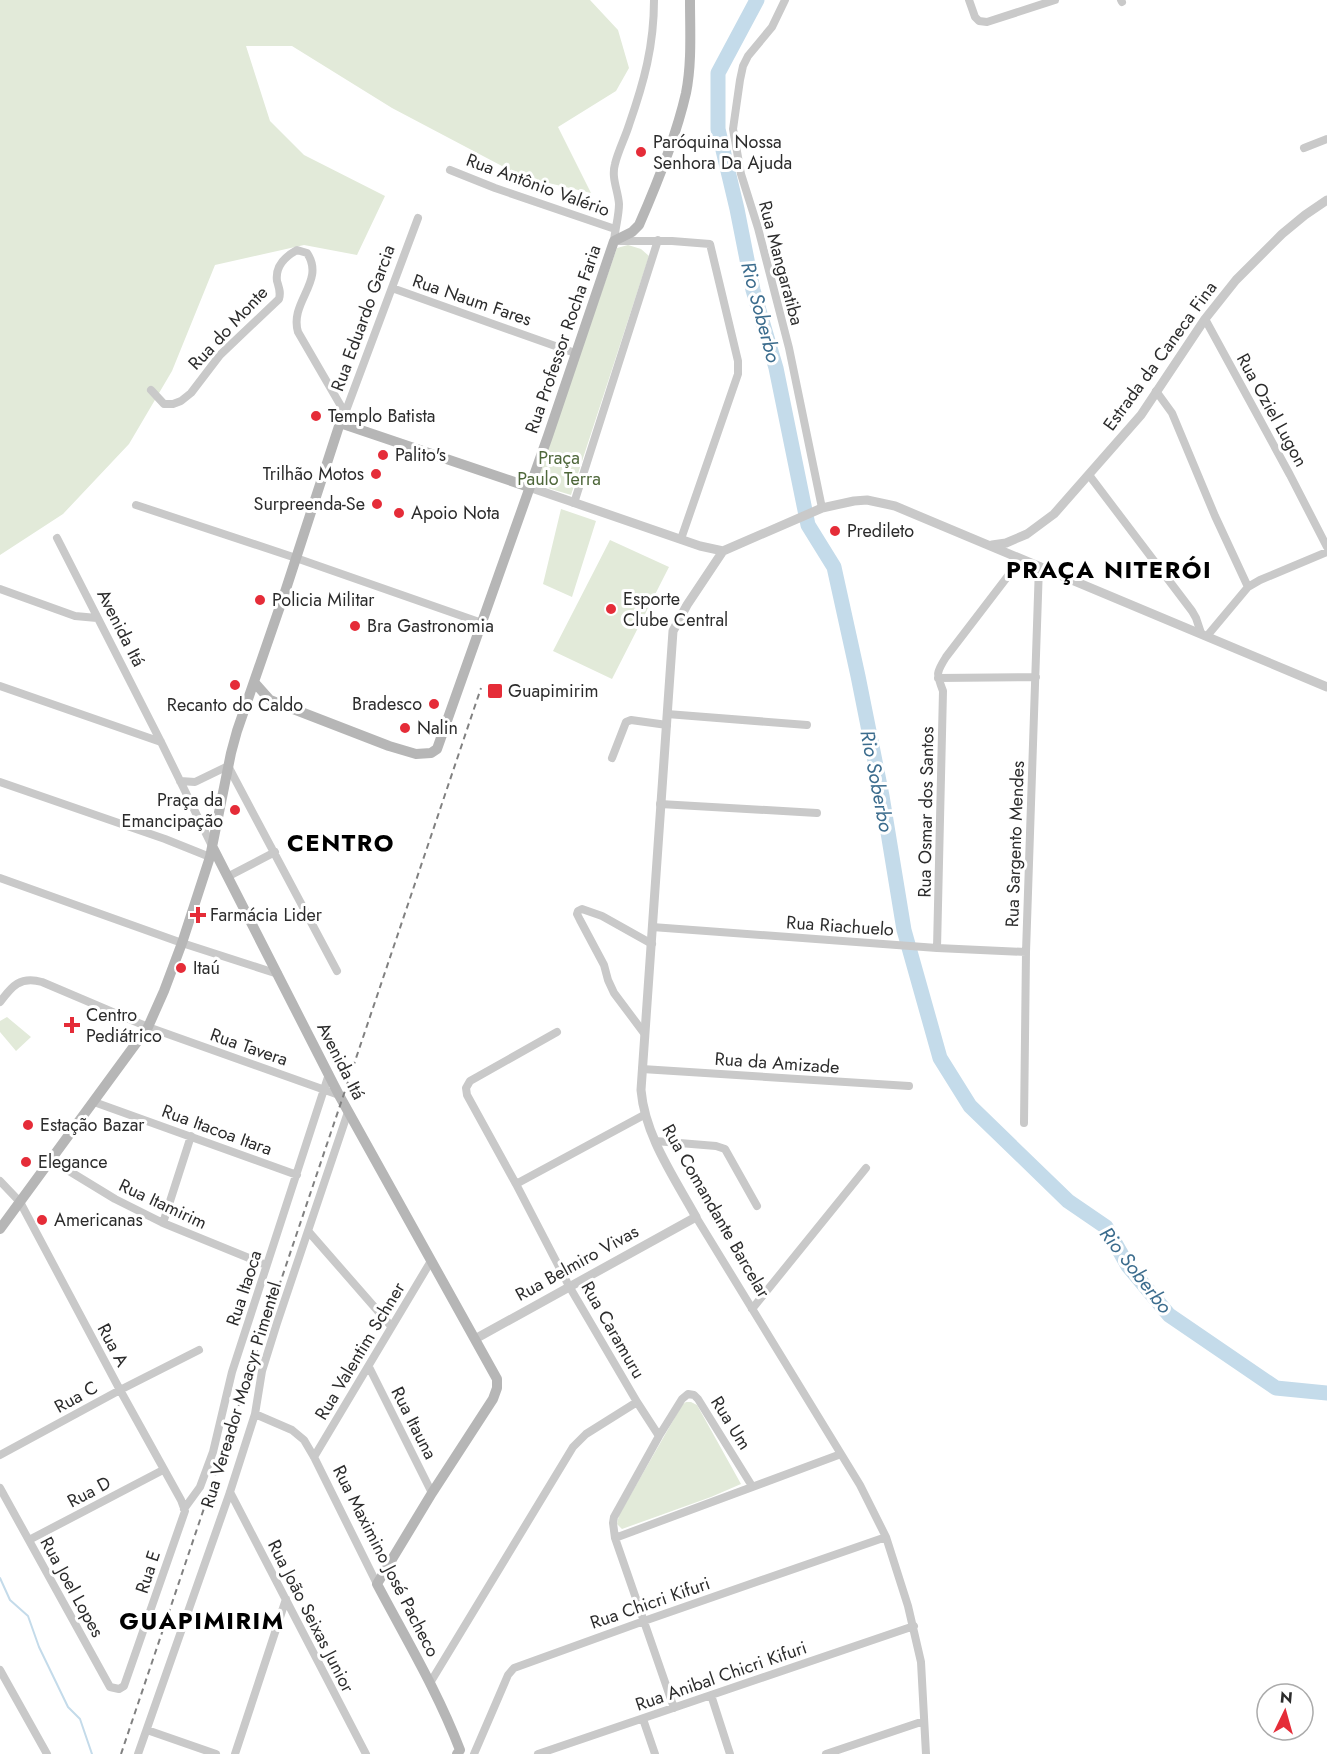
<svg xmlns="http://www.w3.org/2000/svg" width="1327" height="1754" font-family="Jost,sans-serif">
<rect width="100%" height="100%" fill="#fff"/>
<!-- green -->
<path fill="#e2ead9" d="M0 0H590L618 30 629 68 616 91 558 127 591 193 523 177 392 108 292 46H246L270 121 304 155 385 196 357 255 304 245 215 265 172 371 129 444 63 514 0 555Z
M628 245 641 249 649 256 571 495 534 484 617 248Z
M561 509 596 521 572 597 543 584Z
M610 540 669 567 612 679 553 651Z
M7 1017 31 1037 16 1051 0 1032V1021Z
M686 1402H691L697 1405 741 1484 711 1497 622 1529 617 1524 619 1515 682 1405Z"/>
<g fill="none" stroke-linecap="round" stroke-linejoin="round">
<!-- stream -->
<path stroke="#c4dbea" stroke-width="2" d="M0 1578 10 1600 28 1616 39 1647 68 1707 80 1719 92 1754"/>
<!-- river -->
<path stroke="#c4dbea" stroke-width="15" d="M757 0 718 73V129L737 209 753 290 776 368 808 525 834 567 858 676 882 796 904 930 940 1058 970 1106 1068 1201 1106 1227 1128 1266 1169 1315 1276 1388 1327 1393"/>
<!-- minor -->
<path stroke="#c9c9c9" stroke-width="8" d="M654 0C654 46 644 82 629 125 625 138 618 151 615 164 611 178 618 190 619 204 619 216 615 229 614 241H672L710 244 738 361V374L681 539
M785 0 772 27 748 56 743 66 740 80 733 129 741 174 758 228 789 348 822 508
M969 0 975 17 979 21 987 22 1055 0
M1121 0 1122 2
M1304 148 1327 139
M450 170 495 188 615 229
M392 288 575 353
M1205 319 1290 475 1327 547
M151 390 164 404H173L181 401 191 393 220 355 279 299C281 292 279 288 277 281 275 266 286 256 297 250L307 253C326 281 289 302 298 332L345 413
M1156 391 1172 413 1215 516 1248 587
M344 416 418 218
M1089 475 1192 611 1196 618 1201 633
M574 503 658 240
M136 505 296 558 482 623
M57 538 161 742 213 848
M0 589 75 616 97 618
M1207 636 1248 587 1260 580 1327 552
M938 678 1036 677
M0 686 161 742
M667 714 807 725
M612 758 626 722 631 720 667 725
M180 781 195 782 228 766 337 971
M0 782 165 839 210 857
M660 804 817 813
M229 876 275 852
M0 878 182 943 278 974
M652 927 937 948 1026 952
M937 948 943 691C936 673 936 673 946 657L1021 559
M0 1002C12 986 20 976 42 982L148 1027 339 1095
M644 1033 614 993 608 980 604 965 580 920 577 914 578 911 582 909 602 916 652 944
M642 1069 909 1086
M94 1102 297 1175
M1024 1123 1026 952 1039 566
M655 1141 716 1146 725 1149 757 1206
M51 1160 115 1199 163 1223 266 1265
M0 1181 20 1202 120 1390 181 1500 185 1511 124 1686 119 1689 110 1687 0 1488
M516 1184 644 1115
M696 1217 860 1485 886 1537 908 1606 921 1662 926 1754
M163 1223 191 1136
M308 1231 391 1326
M752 1309 866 1168
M369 1367 432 1493
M637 1402 659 1436 614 1517 613 1523 615 1538 674 1708
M255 1414 292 1430 304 1440 314 1457 377 1584
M659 1436 682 1399 688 1394 694 1395 698 1399 752 1486
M0 1455 120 1390 199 1350
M314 1457 431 1261
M230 1492 366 1754
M184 1509 200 1487 213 1452 232 1372 329 1074
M615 1538 841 1454
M29 1540 163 1470
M0 1670 47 1754
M430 1683 573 1447 586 1434 637 1402 569 1286 516 1184 467 1095 466 1088 470 1081 557 1032
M711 1695 730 1754
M643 1719 655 1754
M147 1730 216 1754
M138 1754 230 1492 255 1414 262 1371 277 1323 348 1112
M235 1754 286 1599
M474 1754 508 1675 514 1668 644 1621 886 1537
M538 1754 914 1626
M826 1754 924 1721"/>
<!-- tertiary -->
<path stroke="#c9c9c9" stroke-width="9" d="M529 487 700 546 723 551 822 508 854 501 867 500 895 506 1327 687
M992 545 1006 543 1027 534 1054 514 1141 415 1205 319 1236 280 1282 234 1305 215 1327 200
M475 1339 696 1217C674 1177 645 1136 641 1090L673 631 687 605 723 551"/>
<!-- secondary -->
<path stroke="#b6b6b6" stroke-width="10" d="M254 682 270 700 389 746 416 754 431 753 437 749 548 436 614 241 632 232 639 225C657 184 676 137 686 93 692 63 690 31 690 0
M213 848 339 1095 497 1379V1388L493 1399 432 1493 377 1584C406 1639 438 1692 460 1750L457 1754
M0 1229 148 1027 164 991 182 943 210 857 231 753 237 731 286 589 340 423 529 487"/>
<!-- rail -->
<path stroke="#818181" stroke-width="2" stroke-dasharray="6 4.5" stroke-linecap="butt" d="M121 1754 481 688"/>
</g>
<!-- markers -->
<g fill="#e52c38" stroke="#fff" stroke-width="2">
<circle cx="641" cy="152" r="6"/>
<circle cx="316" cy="416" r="6"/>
<circle cx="383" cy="455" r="6"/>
<circle cx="376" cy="474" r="6"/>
<circle cx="377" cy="504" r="6"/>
<circle cx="399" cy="513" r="6"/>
<circle cx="835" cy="531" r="6"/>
<circle cx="260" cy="600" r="6"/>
<circle cx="611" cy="609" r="6"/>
<circle cx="355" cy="626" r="6"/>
<circle cx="235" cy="685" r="6"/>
<rect x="487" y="683" width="16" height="16" rx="3"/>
<circle cx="434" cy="704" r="6"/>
<circle cx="405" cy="728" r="6"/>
<circle cx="235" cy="810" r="6"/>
<path d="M195 906h6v6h6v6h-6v6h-6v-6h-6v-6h6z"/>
<circle cx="181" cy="968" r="6"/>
<path d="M69 1016h6v6h6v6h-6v6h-6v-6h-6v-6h6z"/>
<circle cx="28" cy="1125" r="6"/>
<circle cx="26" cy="1162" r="6"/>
<circle cx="42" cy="1220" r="6"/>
</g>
<g text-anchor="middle" stroke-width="6" stroke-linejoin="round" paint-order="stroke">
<!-- poi labels -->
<g font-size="18" fill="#2c2c2c" stroke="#fff" text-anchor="start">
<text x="653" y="148">Paróquina Nossa<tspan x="653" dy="21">Senhora Da Ajuda</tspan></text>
<text x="328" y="422">Templo Batista</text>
<text x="395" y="461">Palito's</text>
<text x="364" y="480" text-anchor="end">Trilhão Motos</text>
<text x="365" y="510" text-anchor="end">Surpreenda-Se</text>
<text x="411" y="519">Apoio Nota</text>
<text x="847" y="537">Predileto</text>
<text x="623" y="605">Esporte<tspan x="623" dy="21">Clube Central</tspan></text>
<text x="272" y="606">Policia Militar</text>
<text x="367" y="632">Bra Gastronomia</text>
<text x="508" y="697">Guapimirim</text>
<text x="422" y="710" text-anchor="end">Bradesco</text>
<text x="235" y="711" text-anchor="middle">Recanto do Caldo</text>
<text x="417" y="734">Nalin</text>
<text x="223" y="806" text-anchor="end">Praça da<tspan x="223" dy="21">Emancipação</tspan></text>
<text x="210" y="921">Farmácia Lider</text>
<text x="193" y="974">Itaú</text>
<text x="86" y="1021">Centro<tspan x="86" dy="21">Pediátrico</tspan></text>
<text x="40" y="1131">Estação Bazar</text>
<text x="38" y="1168">Elegance</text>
<text x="54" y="1226">Americanas</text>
</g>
<!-- street labels -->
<g font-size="18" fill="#2c2c2c" stroke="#fff">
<text transform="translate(538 185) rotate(20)" y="6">Rua Antônio Valério</text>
<text transform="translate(781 263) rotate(75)" y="6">Rua Mangaratiba</text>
<text transform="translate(472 300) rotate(19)" y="6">Rua Naum Fares</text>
<text transform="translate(363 318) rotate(-70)" y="6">Rua Eduardo Garcia</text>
<text transform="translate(228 328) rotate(-47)" y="6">Rua do Monte</text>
<text transform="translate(563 339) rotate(-71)" y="6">Rua Professor Rocha Faria</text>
<text transform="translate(1160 356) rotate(-54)" y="6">Estrada da Caneca Fina</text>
<text transform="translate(1272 410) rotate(61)" y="6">Rua Oziel Lugon</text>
<text transform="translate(121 628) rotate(63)" y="6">Avenida Itá</text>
<text transform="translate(926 812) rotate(-89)" y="6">Rua Osmar dos Santos</text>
<text transform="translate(1015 844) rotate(-88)" y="6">Rua Sargento Mendes</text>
<text transform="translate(840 926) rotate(4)" y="6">Rua Riachuelo</text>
<text transform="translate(249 1047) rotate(19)" y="6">Rua Tavera</text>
<text transform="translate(341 1061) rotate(63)" y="6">Avenida Itá</text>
<text transform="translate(777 1063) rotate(4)" y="6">Rua da Amizade</text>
<text transform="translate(217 1130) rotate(20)" y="6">Rua Itacoa Itara</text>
<text transform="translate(163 1204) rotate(25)" y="6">Rua Itamirim</text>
<text transform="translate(716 1211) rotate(60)" y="6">Rua Comandante Barcelar</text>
<text transform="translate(577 1263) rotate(-29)" y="6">Rua Belmiro Vivas</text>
<text transform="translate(244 1288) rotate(-72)" y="6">Rua Itaoca</text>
<text transform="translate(613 1330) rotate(60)" y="6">Rua Caramuru</text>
<text transform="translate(113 1345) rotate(62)" y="6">Rua A</text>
<text transform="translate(360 1351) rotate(-59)" y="6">Rua Valentim Schner</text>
<text transform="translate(241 1395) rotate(-73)" y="6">Rua Vereador Moacyr Pimentel</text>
<text transform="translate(76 1397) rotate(-29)" y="6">Rua C</text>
<text transform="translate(414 1423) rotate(63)" y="6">Rua Itauna</text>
<text transform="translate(731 1423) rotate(58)" y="6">Rua Um</text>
<text transform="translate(89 1492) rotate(-28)" y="6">Rua D</text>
<text transform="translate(386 1561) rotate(63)" y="6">Rua Maximino José Pacheco</text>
<text transform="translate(148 1572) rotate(-72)" y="6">Rua E</text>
<text transform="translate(72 1587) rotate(61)" y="6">Rua Joel Lopes</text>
<text transform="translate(650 1603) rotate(-19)" y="6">Rua Chicri Kifuri</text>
<text transform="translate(311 1616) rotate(63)" y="6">Rua João Seixas Junior</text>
<text transform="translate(721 1676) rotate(-19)" y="6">Rua Anibal Chicri Kifuri</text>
</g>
<!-- park labels -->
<g font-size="18" fill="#4e673a" stroke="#fff">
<text x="559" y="464">Praça<tspan x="559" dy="21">Paulo Terra</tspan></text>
</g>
<!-- water labels -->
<g font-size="20" font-style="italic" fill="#3b6c8d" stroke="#fff">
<text transform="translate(761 312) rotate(75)" y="7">Rio Soberbo</text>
<text transform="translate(877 781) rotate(79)" y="7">Rio Soberbo</text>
<text transform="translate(1136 1270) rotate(52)" y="7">Rio Soberbo</text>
</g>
<!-- district labels -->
<g font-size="24" font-weight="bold" letter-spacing="1.5" fill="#000" stroke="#fff">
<text x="1109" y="578">PRAÇA NITERÓI</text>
<text x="341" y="851">CENTRO</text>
<text x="202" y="1629">GUAPIMIRIM</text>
</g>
</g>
<!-- north arrow -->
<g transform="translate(1285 1712) rotate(5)"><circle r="28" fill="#ffffff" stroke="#ababab" stroke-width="1.5"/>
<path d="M0-4.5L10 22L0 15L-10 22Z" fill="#e52c38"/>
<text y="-9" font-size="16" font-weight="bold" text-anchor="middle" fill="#2c2c2c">N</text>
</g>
</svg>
